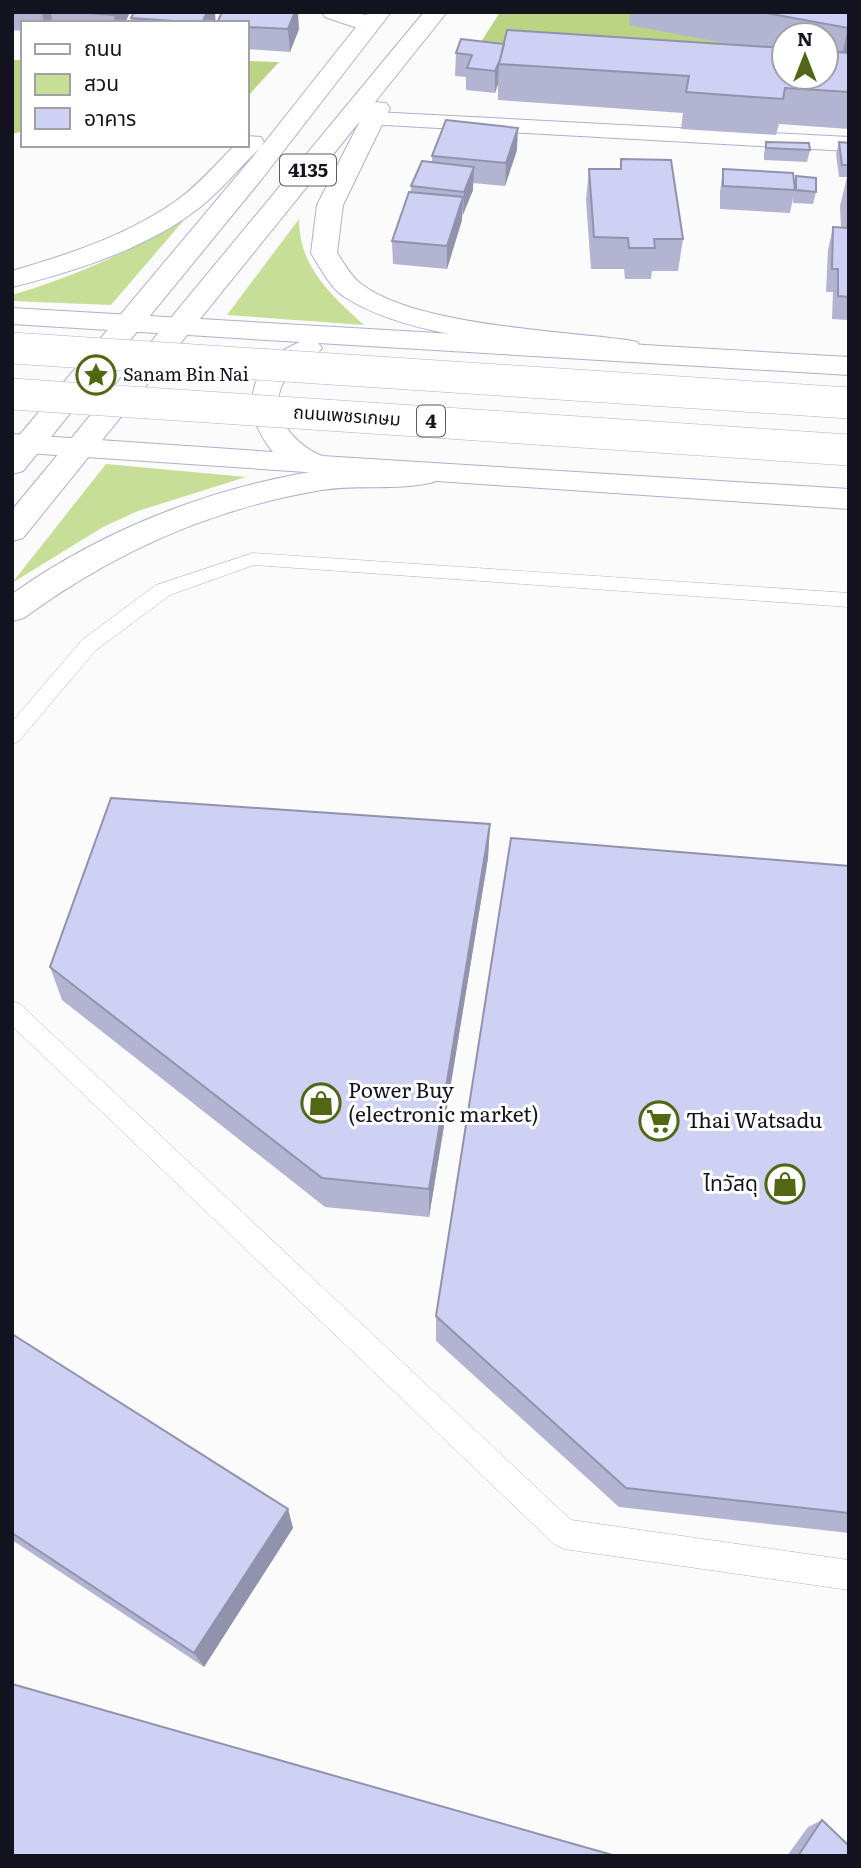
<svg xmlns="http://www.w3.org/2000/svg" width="861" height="1868" font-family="Literata,'Noto Sans Thai',serif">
<rect width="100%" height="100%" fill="#fbfbfb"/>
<!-- green -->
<path fill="#c7de97" d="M299 219C299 267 331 295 364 325L227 315Z
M184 220 111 305 12 301V295C73 277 129 252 184 220Z
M106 464 246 477 138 511 103 527 12 583Z"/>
<!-- forest -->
<path fill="#bad483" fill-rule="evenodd" d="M500 12H849V84L729 77 481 42ZM784 35H826V77H784Z
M12 60H23V131L12 134Z
M247 61 279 62 247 97Z"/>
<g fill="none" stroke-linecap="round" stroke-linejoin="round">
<!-- lane casing -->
<g stroke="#adafd1" stroke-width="1">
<path id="lane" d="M253 553 849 593V607L254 565 170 595 96 650 19 741 12 744V722L82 640 156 585Z
M12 1001 20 1004 571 1520 849 1560V1590L564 1549 554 1544 12 1026Z"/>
</g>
<!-- street casing -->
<g stroke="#adafd1" stroke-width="2">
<path id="street" d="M322 12C340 12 368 9 380 25L369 32 325 17Z
M375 112 849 137V151L367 124 363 119 367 114Z"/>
</g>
<!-- primary casing -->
<g stroke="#adafd1" stroke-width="2">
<path id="primary" d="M368 12H391L261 180 23 471 12 474V444L261 147C240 167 222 190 199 208 146 249 76 271 12 287V271C70 254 131 234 180 198 200 183 217 163 235 145H247V136L261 137 264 142 261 147Z
M424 12H447L375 102 386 103 390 108 343 205 337 253C344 263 350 275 360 283 412 325 559 331 627 340L637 342 641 348 637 354 627 356C545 346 413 342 343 296 329 286 320 267 311 253L317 205 360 121 23 538 12 541V510Z
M423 465 434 468 438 475 434 482C398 491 358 484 322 490 213 508 112 553 24 618L12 621V594C109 525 226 482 343 467 369 464 396 466 423 465Z"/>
</g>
<!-- highway casing -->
<g stroke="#adafd1" stroke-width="2">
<path id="highway" d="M12 308 849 357V375L318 343 322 348C315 359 301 362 291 372 261 405 290 443 322 456L849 489V509L12 452V434L273 452C238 410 248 363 300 342L12 324Z"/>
</g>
<!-- lane -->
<use href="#lane" fill="#fff" fill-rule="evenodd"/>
<!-- street -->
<use href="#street" fill="#fff" fill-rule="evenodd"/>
<!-- primary -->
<use href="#primary" fill="#fff" fill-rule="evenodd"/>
<!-- highway -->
<use href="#highway" fill="#fff" fill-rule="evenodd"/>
<!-- highway-bridge casing -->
<g stroke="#adafd1" stroke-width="32" stroke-linecap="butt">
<path id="highway-bridge" d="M12 348 849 403
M12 394 849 450"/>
</g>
<!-- highway-bridge -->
<use href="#highway-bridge" stroke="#fff" stroke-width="31"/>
</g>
<!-- wall -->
<path fill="#b2b4d2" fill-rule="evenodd" d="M12 12H130L125 23H53L52 21 51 23H23V31L12 30Z
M134 12H215L216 22 132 23 131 18Z
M630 12H849V48L846 52 849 53V129L779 124 776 135 681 129 683 113 498 100V84L495 93 466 90V77L455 76 456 53 504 44 740 46 629 25ZM784 35H826V77H784Z
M247 23 299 29 290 52 247 49Z
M766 142 810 150 807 162 764 160V154Z
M839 142 849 143V320L832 319 833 292H826L828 250 833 227 841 228 840 206 847 177H839L836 154Z
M517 150 505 186 473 183V190L462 215V220L447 269 393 264 392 241 411 192V186L432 162V156Z
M621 159 683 239 678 271H652L651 279H625L624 269H591L586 200 589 169H620Z
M723 169 794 185 796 176 816 192 813 204 793 203V198L790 213 720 209V192Z
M490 824 488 858 429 1217 325 1207 62 1000 50 967Z
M849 866V1533L619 1507 436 1341V1316Z
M12 1334 288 1509 293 1528 204 1667 12 1540Z
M822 1820 849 1856H787L808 1827Z"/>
<!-- shaded-wall -->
<path fill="#9192ab" d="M42 12H51L52 21 51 23H44Z
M115 12H130L125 23H115L114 15Z
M207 12H215V23H202Z
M295 12H298L299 29 290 52 288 29Z
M849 26V48L840 64 848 28Z
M506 44 499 64 498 84 495 93V71Z
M518 128 517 150 505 186 506 163Z
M474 167 473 190 463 215 464 192Z
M463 197 462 220 447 269V246Z
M490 824 488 858 429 1217V1189Z
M288 1509 293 1528 204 1667 194 1653Z"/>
<!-- building -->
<path fill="#cfd1f4" stroke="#9192ab" stroke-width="2" d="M74 12H115L114 15Z
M134 12H207L202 23 131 18Z
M222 12H295L288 29 247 27V23H217Z
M761 12H849V26L848 28Z
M507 30 784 48V77H826V51L849 53V92L785 88 783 99 686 92 689 76 499 64Z
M461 39 504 44 500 60 495 71 467 68 472 55 456 53Z
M446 120 518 128 506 163 432 156Z
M766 142 809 143 810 150 766 148Z
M839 142 849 143V165H842Z
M621 159 671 160 683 239H654L655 248H629L628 238 594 237 589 169H621Z
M422 161 474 167 464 192 411 186Z
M723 169 793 173 795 190 723 186Z
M796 176 816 178V192L796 190Z
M409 192 463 197 447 246 392 241Z
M833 227 849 228V297L838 296V269H832Z
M111 798 490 824 429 1189 322 1178 50 967Z
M511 838 849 866V1513L626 1488 436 1316Z
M12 1334 288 1509 194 1653 12 1533Z
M12 1684 616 1856H12Z
M822 1820 849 1846V1856H798Z"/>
<!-- icons -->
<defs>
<g id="sight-ring" transform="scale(2.0125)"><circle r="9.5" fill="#fff" stroke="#526714" stroke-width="1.5"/><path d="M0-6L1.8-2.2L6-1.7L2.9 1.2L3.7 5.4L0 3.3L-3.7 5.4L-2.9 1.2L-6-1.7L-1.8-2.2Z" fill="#526714"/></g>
<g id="shop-ring" transform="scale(2.0125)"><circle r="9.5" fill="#fff" stroke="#526714" stroke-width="1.5"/><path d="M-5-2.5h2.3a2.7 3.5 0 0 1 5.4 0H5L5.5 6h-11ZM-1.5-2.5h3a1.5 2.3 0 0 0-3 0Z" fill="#526714"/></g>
<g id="supermarket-ring" transform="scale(2.0125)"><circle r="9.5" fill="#fff" stroke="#526714" stroke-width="1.5"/><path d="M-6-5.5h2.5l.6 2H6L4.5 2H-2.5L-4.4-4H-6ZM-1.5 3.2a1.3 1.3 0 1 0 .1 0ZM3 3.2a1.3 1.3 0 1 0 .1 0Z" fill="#526714"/></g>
</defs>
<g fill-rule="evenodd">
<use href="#sight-ring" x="96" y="375"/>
<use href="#shop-ring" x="321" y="1103"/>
<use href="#supermarket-ring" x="659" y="1121"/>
<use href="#shop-ring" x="785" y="1184"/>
</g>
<g text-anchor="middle" stroke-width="6" stroke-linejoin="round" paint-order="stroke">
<!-- far-poi labels -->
<g font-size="18" fill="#13131f" stroke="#fff" text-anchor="start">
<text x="123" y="381">Sanam Bin Nai</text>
</g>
<!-- far-street labels -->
<g font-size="18" fill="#13131f" stroke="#fff">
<text transform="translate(347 416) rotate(4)" y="6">ถนนเพชรเกษม</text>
</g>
<!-- shield labels -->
<g fill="#fff" stroke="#5a5a62" stroke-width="2">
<rect x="280" y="154.5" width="56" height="31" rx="5"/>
<rect x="417" y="405.5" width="28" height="31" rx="5"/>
</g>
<g font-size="19" font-weight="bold" fill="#13131f">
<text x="308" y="177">4135</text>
<text x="431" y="428">4</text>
</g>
<!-- poi labels -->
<g font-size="21" fill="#13131f" stroke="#fff" text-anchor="start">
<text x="348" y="1098">Power Buy<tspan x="348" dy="24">(electronic market)</tspan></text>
<text x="686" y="1128">Thai Watsadu</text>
<text x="758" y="1191" text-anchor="end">ไทวัสดุ</text>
</g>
</g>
<!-- border -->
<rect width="861" height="1868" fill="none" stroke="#13131f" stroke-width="28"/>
<!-- legend -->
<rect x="21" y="21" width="228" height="126" fill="#ffffff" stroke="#a1a1a5" stroke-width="2"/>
<rect x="35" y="44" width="35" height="10" fill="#ffffff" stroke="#a1a1a5" stroke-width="2"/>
<text x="84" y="56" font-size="21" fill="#13131f">ถนน</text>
<rect x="35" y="74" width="35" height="21" fill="#c7de97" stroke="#a1a1a5" stroke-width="2"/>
<text x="84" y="91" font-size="21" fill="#13131f">สวน</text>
<rect x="35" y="108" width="35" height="21" fill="#cfd1f4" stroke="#a1a1a5" stroke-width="2"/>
<text x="84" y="126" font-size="21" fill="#13131f">อาคาร</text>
<!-- north arrow -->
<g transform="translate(805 56)"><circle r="33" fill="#ffffff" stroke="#a1a1a5" stroke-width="2"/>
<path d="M0-5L12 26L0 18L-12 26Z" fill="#526714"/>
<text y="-10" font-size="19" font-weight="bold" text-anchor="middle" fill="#13131f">N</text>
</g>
</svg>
